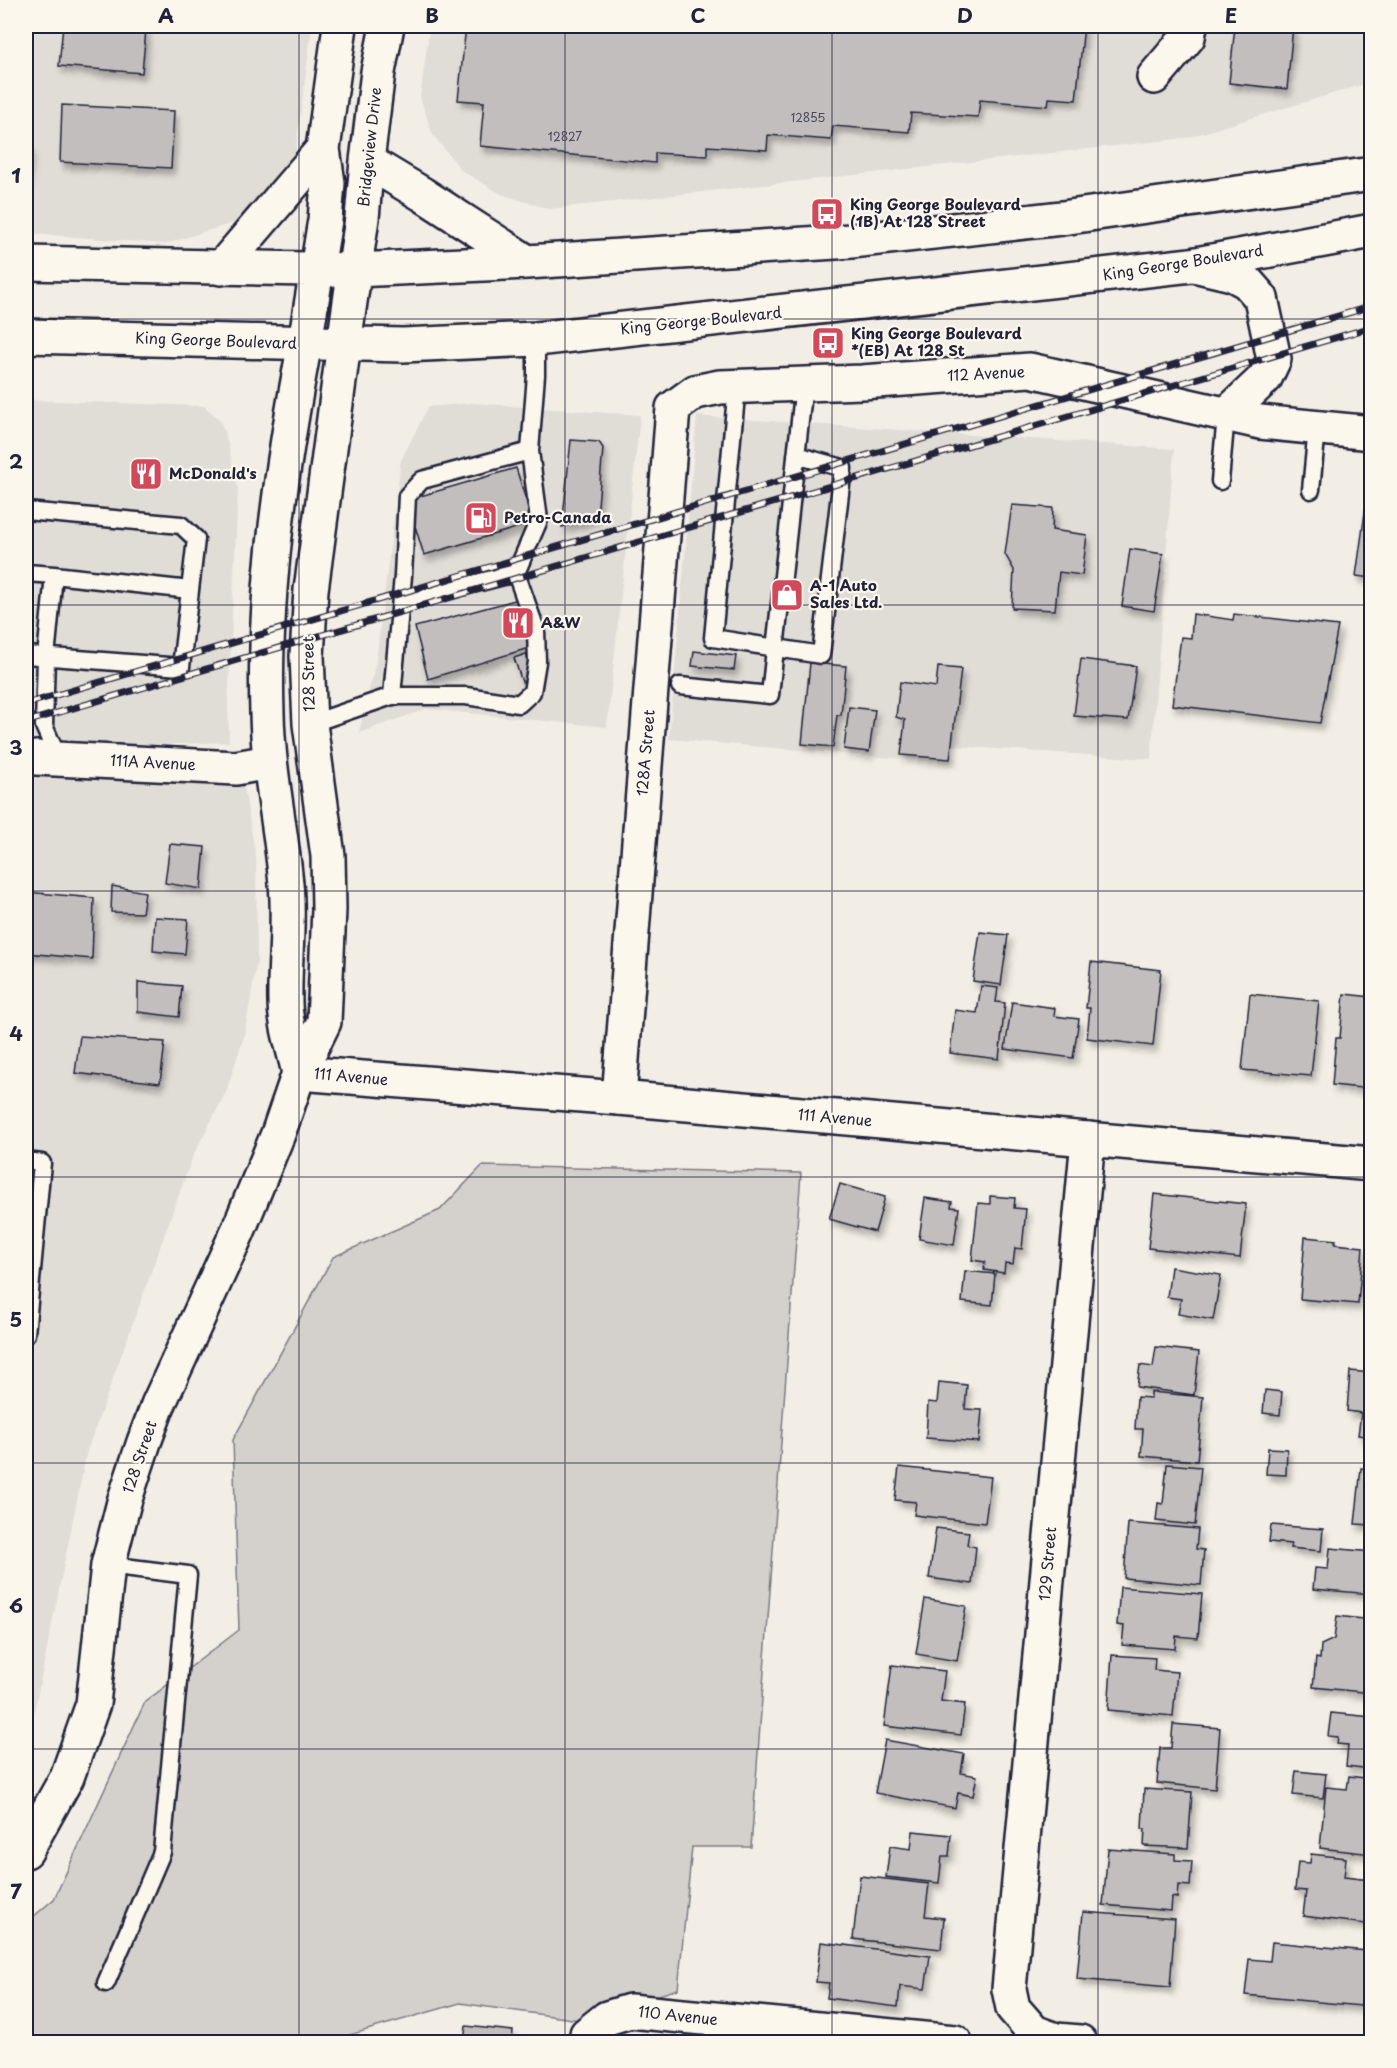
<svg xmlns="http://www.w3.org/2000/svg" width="1397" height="2068" font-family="'Playpen Sans',sans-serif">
<defs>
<filter id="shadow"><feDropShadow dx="3.5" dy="6" stdDeviation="3" flood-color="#0004"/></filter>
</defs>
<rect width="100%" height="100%" fill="#f2eee5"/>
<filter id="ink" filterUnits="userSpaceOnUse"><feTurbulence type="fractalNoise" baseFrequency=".0167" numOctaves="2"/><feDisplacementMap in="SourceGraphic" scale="12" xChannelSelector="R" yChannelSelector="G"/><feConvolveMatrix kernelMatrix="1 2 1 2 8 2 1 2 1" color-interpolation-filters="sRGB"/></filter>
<g filter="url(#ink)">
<!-- built -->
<path fill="#e0dcd6" d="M26 26H312L293 171 239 221 165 244 26 233Z
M430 26H1371V82L1186 138 549 209 501 194 462 171 433 135 420 97Z
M26 400 204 406 220 420 227 440 238 489 228 705 229 742 101 747H26Z
M471 403 640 415 607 727 426 709 359 733 376 661 401 460 428 407Z
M697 416 1174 449 1151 759 954 746 951 763 669 739Z
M26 772 115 779 243 781 256 859 257 961 244 1036 226 1092 192 1158 87 1451 26 1752Z"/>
<!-- green -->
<path fill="#d4d1cc" stroke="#7b7a84" stroke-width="1.5" d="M482 1166 801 1173 751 1847H692L678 1989 579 2020 460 2003 339 2038 338 2042H26V1923L54 1899 145 1702 239 1630 233 1440 333 1257 440 1210Z"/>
<!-- building -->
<path fill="#c2bebe" stroke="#22223b" stroke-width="1.5" filter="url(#shadow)" d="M63 26H95L146 29 142 73 59 66Z
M466 26H1084L1076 100 1049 98 1048 106 980 100 978 117 911 113 909 132 833 126 831 140 768 135 767 150 707 146V156L655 153V163L480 146 484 102 458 100Z
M1235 26H1293L1287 89 1229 83Z
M62 105 174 111 171 168 60 162Z
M26 147H30L26 188Z
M571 440 599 442 603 448 597 517 562 527Z
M516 468 533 523 424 555 407 500Z
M1012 505 1053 508 1052 530 1087 535 1082 575 1059 572 1055 610 1012 608 1014 570 1005 554Z
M1366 505 1372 506V578L1356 576Z
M1130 549 1163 554 1154 611 1122 606Z
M519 599 532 647 428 679 415 627Z
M1193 614 1233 620 1234 614 1338 626 1320 723 1172 705 1181 637 1191 638Z
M694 651 736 656 734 670 692 666Z
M526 654 533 678 522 682 514 658Z
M1081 659 1136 666 1128 720 1074 716Z
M810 663 846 666 841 715H837L833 747 802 744Z
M938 667 961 669 950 759 901 755 905 720 896 717 900 682 936 687Z
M849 707 875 710 869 752 844 749Z
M170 844 205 847 201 889 165 883Z
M112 886 145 892 142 913 111 912Z
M26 892 94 898 92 959 26 953Z
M155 917 188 919 185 954 153 951Z
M980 932 1008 935 1001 985 973 981Z
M1091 962 1161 970 1153 1046 1087 1038 1090 1008H1086Z
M138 982 182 986 179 1017 138 1012Z
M981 986 998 988 996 1002 1005 1003 999 1059 950 1053 955 1010 977 1013Z
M1250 994 1319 1001 1311 1076 1242 1070Z
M1344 994 1372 997V1089L1332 1085 1336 1038H1340Z
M1012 1002 1055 1008 1054 1016 1079 1019 1073 1058 1005 1049Z
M80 1036 165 1042 160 1083 75 1073Z
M26 1176 33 1177 26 1266Z
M840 1184 885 1197 875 1232 829 1219Z
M1154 1194 1246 1204 1240 1258 1148 1248Z
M990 1196 1015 1198 1014 1208 1026 1209 1022 1249 1015 1248 1013 1264 1005 1263 1004 1273 984 1270 985 1262 972 1260 978 1203 990 1204Z
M925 1198 952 1202 951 1207 959 1208 954 1245 919 1239Z
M1305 1237 1336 1240 1335 1244 1363 1247 1358 1304 1300 1299Z
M1171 1267 1221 1275 1213 1320 1178 1314 1181 1299 1167 1297Z
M965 1271 995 1274 992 1305 962 1302Z
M1156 1347 1199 1352 1194 1395 1137 1387 1140 1365 1153 1367Z
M1350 1371 1372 1373V1437L1358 1435 1361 1413 1347 1411Z
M939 1382 967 1385 965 1409 982 1410 979 1442 926 1438 928 1402 937 1403Z
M1265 1390 1282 1392 1280 1415 1263 1413Z
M1151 1392 1203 1397 1197 1461 1141 1456 1143 1429H1135L1137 1397 1151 1398Z
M1268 1448 1287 1449 1286 1475 1266 1474Z
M1167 1464 1201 1467 1195 1525 1156 1521 1158 1503 1163 1504Z
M899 1467 991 1477 985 1523 914 1515 916 1502 895 1500Z
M1361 1468 1372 1469V1525L1355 1524Z
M1128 1523 1198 1529 1196 1549 1204 1550 1201 1585 1124 1578Z
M1271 1525 1323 1529 1321 1551 1290 1548 1291 1544 1269 1542Z
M936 1528 969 1532 967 1545 976 1547 972 1584 929 1578Z
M1330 1548 1372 1552V1594L1313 1589 1315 1568 1328 1569Z
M1120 1587 1202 1594 1198 1638 1176 1636 1175 1649 1122 1645 1124 1626 1117 1625Z
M925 1599 966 1606 957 1661 916 1654Z
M1337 1616 1372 1620 1370 1658 1372 1659V1693L1313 1687 1316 1658 1320 1659 1321 1645 1334 1639Z
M1112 1655 1155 1658 1154 1670 1177 1672 1173 1716 1108 1710Z
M892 1665 945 1671 941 1701 965 1704 961 1735 884 1726Z
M1331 1713 1372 1717V1769L1346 1766 1348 1745 1337 1744 1338 1737 1328 1736Z
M1173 1724 1220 1728 1215 1789 1157 1783 1160 1748H1171Z
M885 1740 964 1754 961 1773 977 1776 973 1796 958 1793 955 1808 875 1793Z
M1296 1771 1326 1774 1323 1798 1293 1795Z
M1349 1776 1372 1779V1854L1320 1848 1326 1787 1347 1789Z
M1144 1789 1192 1792 1188 1848 1144 1846 1145 1829H1142Z
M913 1831 951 1835 949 1856H942L939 1883 886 1877 890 1846 911 1849Z
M1108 1849 1175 1854V1860L1192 1861 1190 1886 1178 1885 1177 1898 1172 1897 1171 1911 1103 1905Z
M1311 1854 1346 1858 1344 1877 1371 1880 1366 1924 1303 1916 1306 1891 1295 1890 1298 1862 1310 1863Z
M860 1876 929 1884 925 1916 944 1918 941 1949 853 1939Z
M1083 1912 1175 1919 1170 1987 1077 1979Z
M821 1942 930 1956 925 1989 900 1986 898 2007 827 1998 829 1983 816 1982Z
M1272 1942 1367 1951 1361 2006 1245 1995 1249 1959 1270 1961Z
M466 2026 513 2031 512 2042H464Z"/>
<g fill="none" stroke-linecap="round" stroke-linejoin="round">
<!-- lane casing -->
<g stroke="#22223b" stroke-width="21">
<path id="lane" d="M737 386 713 638 821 655 843 468 796 455
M1220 481 1226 415
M1311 490 1317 428
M26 511 181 525 196 539 181 667 26 655
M26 573 54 575
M401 602 516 573 539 520 530 451
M680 686 770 695 804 384
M392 696H466L519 704 532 692 537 662 536 630 516 573
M310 724 392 696 403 576 407 496 422 480 530 451 536 375V339
M58 758 44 726 46 657 54 575 190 590
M26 1161 42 1163 26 1334
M106 1983 162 1852 188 1575 108 1565"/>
</g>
<!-- street casing -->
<g stroke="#22223b" stroke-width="38">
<path id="street" d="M1154 77 1188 37 1190 26
M36 758 236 768 269 762
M619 1098 673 408 695 392 720 387 862 382 1030 370 1260 422 1372 433
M586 2042 587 2034 607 2018 630 2011 955 2042
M1080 2042 1056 2040 1034 2032 1013 2008 1009 1989 1088 1139"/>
</g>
<!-- secondary casing -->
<g stroke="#22223b" stroke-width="38">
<path id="secondary" d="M299 1073 619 1098 1372 1164
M299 1073C294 1050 285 1025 285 1002 284 962 290 923 286 884 281 827 268 770 267 713 263 591 282 463 305 343
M26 1851 67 1777 93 1704 108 1565 124 1502 144 1442 158 1405 238 1231 278 1134 299 1073 324 1022 329 909 328 856 310 724 307 656 311 590 344 344"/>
</g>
<!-- primary casing -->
<g stroke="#22223b" stroke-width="38">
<path id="primary" d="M367 161 422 194 527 262
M26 263 355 270 527 262 851 241 1062 218 1372 174
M1198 266 1232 274 1247 282 1261 298 1274 359 1265 378 1226 415
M221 268 323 149
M26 336 403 345 536 339 1191 265 1372 231
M305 343 325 220 328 183 323 149 340 26
M344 344 362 218 367 161 378 72 387 26"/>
</g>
<!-- lane -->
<use href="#lane" stroke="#fbf7ec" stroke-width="16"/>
<!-- street -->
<use href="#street" stroke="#fbf7ec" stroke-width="33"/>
<!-- secondary -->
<use href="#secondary" stroke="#fbf7ec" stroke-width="33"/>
<!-- primary -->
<use href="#primary" stroke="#fbf7ec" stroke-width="33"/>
<!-- rail casing -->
<g stroke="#22223b" stroke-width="7">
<path id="rail" d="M26 704 1372 306
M26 722 1372 327"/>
</g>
<!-- rail -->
<use href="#rail" stroke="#fbf7ec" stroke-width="4.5" stroke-dasharray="14" stroke-linecap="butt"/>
</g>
</g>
<!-- grid -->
<path fill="none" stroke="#22223b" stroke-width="1.5" stroke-opacity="0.55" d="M299 26V2042M565 26V2042M832 26V2042M1098 26V2042M26 319H1372M26 605H1372M26 891H1372M26 1177H1372M26 1463H1372M26 1749H1372"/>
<!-- icons -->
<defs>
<g id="bus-square" transform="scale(1.725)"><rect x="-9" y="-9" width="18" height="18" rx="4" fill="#d1495b" stroke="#fbf7ec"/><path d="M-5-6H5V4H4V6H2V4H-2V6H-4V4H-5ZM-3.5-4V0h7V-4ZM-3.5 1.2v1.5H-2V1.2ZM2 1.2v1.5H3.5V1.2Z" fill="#fff"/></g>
<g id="restaurant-square" transform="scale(1.725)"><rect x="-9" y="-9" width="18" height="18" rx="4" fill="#d1495b" stroke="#fbf7ec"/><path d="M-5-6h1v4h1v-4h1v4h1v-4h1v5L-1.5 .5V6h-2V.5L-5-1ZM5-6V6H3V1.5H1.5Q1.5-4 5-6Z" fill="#fff"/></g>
<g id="fuel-square" transform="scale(1.725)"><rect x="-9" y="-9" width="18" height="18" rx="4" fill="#d1495b" stroke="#fbf7ec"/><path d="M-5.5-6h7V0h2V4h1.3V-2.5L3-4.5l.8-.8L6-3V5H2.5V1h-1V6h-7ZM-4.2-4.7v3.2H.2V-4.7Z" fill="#fff"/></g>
<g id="shop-square" transform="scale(1.725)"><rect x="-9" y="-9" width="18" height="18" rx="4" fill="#d1495b" stroke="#fbf7ec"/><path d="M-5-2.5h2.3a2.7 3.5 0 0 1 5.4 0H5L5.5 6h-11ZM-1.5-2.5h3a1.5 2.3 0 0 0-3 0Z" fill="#fff"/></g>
</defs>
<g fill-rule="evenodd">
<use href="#bus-square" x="827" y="214"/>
<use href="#bus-square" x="828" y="343"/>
<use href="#restaurant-square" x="146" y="474"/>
<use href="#fuel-square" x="481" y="518"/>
<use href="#shop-square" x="787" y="595"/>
<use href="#restaurant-square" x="518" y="623"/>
</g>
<g text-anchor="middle" stroke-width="4.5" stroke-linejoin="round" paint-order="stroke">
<!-- number labels -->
<g font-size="12" fill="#4a495c">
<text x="808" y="122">12855</text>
<text x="565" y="141">12827</text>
</g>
<!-- street labels -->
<g font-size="15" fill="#22223b" stroke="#fbf7ec">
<text transform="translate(370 147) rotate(-84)" y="5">Bridgeview Drive</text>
<text transform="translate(1183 263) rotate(-9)" y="5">King George Boulevard</text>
<text transform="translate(701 321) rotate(-6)" y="5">King George Boulevard</text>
<text transform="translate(216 341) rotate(2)" y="5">King George Boulevard</text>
<text transform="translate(986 374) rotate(-3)" y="5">112 Avenue</text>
<text transform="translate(309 674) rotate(-91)" y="5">128 Street</text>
<text transform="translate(646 753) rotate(-85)" y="5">128A Street</text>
<text transform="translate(153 763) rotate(3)" y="5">111A Avenue</text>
<text transform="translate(351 1077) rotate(5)" y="5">111 Avenue</text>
<text transform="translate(835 1118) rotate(5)" y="5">111 Avenue</text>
<text transform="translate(140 1457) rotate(-71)" y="5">128 Street</text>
<text transform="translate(1048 1564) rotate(-85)" y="5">129 Street</text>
<text transform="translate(678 2016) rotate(6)" y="5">110 Avenue</text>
</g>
<!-- poi labels -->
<g font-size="15" font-weight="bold" fill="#22223b" stroke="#fbf7ec" text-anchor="start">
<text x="850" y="210">King George Boulevard<tspan x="850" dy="17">(1B) At 128 Street</tspan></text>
<text x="851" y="339">King George Boulevard<tspan x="851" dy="17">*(EB) At 128 St</tspan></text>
<text x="169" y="479">McDonald's</text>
<text x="504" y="523">Petro-Canada</text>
<text x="810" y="591">A-1 Auto<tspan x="810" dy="17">Sales Ltd.</tspan></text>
<text x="541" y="628">A&amp;W</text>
</g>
</g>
<!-- margin -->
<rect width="1397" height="2068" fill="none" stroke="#fbf7ec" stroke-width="66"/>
<rect x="33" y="33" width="1331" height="2002" fill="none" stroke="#22223b" stroke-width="2"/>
<g font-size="20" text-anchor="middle" font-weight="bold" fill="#22223b">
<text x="166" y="23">A</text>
<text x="432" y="23">B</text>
<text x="698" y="23">C</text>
<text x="965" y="23">D</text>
<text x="1231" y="23">E</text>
<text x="16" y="183">1</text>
<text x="16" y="469">2</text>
<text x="16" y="755">3</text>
<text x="16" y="1041">4</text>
<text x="16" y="1327">5</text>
<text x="16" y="1613">6</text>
<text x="16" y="1899">7</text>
</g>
</svg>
